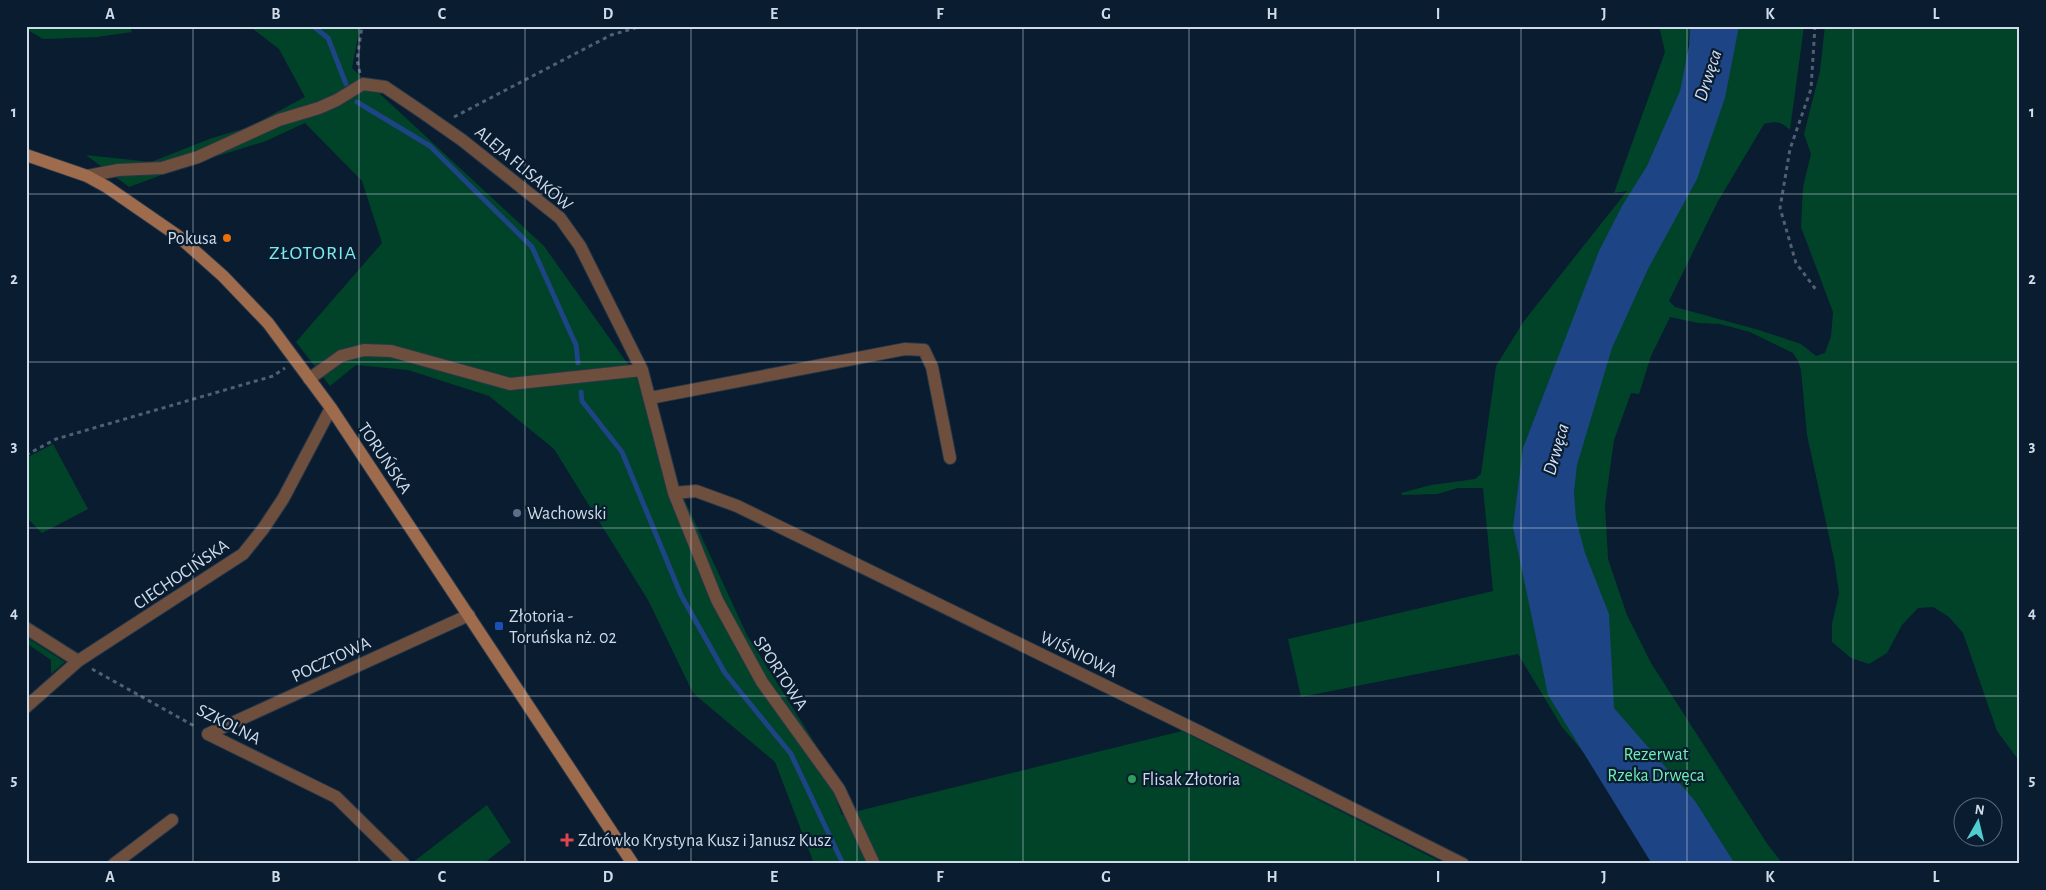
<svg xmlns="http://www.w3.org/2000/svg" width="2046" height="890" font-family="'Alegreya Sans',sans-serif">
<rect width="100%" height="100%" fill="#091c30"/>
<!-- green -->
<path fill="#004328" d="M26 26H129L132 32 97 37 43 39 26 29Z
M249 26H360L352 68 544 246 637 377 664 471 685 501 747 635 816 745 842 815 1182 731 1445 864H809L813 861 775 762 693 693 648 600 554 449 489 396 408 370 356 365 330 386 296 342 382 243 362 181 305 123 266 141 189 165 129 187 86 155 151 162 212 138 249 127 305 97 279 49Z
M1659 26H1690L1687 55 1695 26H1804L1790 130C1780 121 1776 121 1764 124L1717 203 1669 301 1675 307 1759 330 1801 344 1816 356 1825 353 1831 336 1833 312 1801 227 1803 187 1811 154 1804 134 1820 71 1825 26H2020V762L1997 731 1963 633 1949 617 1933 607 1918 608 1902 625 1887 653 1869 664 1851 658 1832 642V624L1839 593 1834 559 1807 435 1801 370 1798 361 1793 353 1750 332 1720 324 1698 323 1670 317 1651 356 1639 394 1631 393 1614 440 1605 505 1608 559 1627 615 1651 663 1768 845 1783 864H1665L1601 773 1562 727 1518 654 1301 697 1288 639 1493 591 1483 488H1458L1437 494 1402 495 1401 493 1431 485 1475 479 1481 474 1496 366 1524 321 1627 191 1614 193 1665 52Z
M53 444 88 509 42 533 26 517V458Z
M26 637 65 662 51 674V660L26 643Z
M487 805 511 842 483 864 412 863Z"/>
<!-- water -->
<path fill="#1d4484" d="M1690 26H1739L1725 98 1697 179 1648 269 1612 348 1577 465 1574 492 1576 519 1585 553 1609 614 1614 708 1695 801 1735 864H1652L1548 695 1513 527 1523 448 1599 251 1622 206 1647 166 1680 91 1689 46Z"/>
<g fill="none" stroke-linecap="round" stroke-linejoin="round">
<!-- stream -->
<path stroke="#1d4484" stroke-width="5" d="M313 26 328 38 346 84
M357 102 430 146 532 247 576 345 578 363
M581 392 582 401 622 452 681 595 725 673 791 754 843 864"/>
<!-- minor casing -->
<g stroke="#25374a" stroke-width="14">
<path id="minor" d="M87 176 118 170 162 168 198 157 279 120 319 108 337 100 363 84 385 87 422 112 462 140 560 218 580 246 642 370 674 493 717 600 762 682 839 789 874 864
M309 379 341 356 364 350 391 351 510 384 642 370
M650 398 905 349 924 350 932 367 950 458
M674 493 696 491 737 506 1202 733 1463 864
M26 628 78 661
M26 707 78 661 243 554 263 529 283 499 331 408
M208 734 469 615
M208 734 336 797 404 864
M114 864 172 820"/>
</g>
<!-- secondary casing -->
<g stroke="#25374a" stroke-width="14">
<path id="secondary" d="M26 155 87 176 107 187 178 236 223 276 268 323 331 408 633 864"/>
</g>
<!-- path -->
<path stroke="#4f6071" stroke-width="3" stroke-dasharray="4 4" stroke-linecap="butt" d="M1815 26 1811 89 1790 149 1780 208 1796 263 1817 291
M360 73 357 60 362 26
M454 117 611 35 642 26
M26 455 56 439 273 376 285 368
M92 669 196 727"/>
<!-- minor -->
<use href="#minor" stroke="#6e4e3c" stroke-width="12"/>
<!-- secondary -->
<use href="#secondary" stroke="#9e6b4c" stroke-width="12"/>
</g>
<!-- grid -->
<path fill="none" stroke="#cfdbe8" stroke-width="1" stroke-opacity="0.55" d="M193 26V864M359 26V864M525 26V864M691 26V864M857 26V864M1023 26V864M1189 26V864M1355 26V864M1521 26V864M1687 26V864M1853 26V864M26 194H2020M26 362H2020M26 528H2020M26 696H2020"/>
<!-- markers -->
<circle fill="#e8710a" stroke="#091c30" stroke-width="2" cx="227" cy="238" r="5"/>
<circle fill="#5c6f8a" stroke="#091c30" stroke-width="2" cx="517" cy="513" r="5"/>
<rect fill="#1a4fb4" stroke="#091c30" stroke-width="2" x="494" y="621" width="10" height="10" rx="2.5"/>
<circle fill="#2e9e5b" stroke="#091c30" stroke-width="2" cx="1132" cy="779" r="5"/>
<path fill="#e0444e" stroke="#091c30" stroke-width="2" d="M564.5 832.5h5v5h5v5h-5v5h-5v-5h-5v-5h5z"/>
<g text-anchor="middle" stroke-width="4.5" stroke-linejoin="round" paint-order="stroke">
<!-- street labels -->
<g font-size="18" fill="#cfdbe8" stroke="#091c30">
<text transform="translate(524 168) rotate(40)" y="6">ALEJA FLISAKÓW</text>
<text transform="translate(385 458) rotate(56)" y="6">TORUŃSKA</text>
<text transform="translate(181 574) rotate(-34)" y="6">CIECHOCIŃSKA</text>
<text transform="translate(1079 654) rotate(26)" y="6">WIŚNIOWA</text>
<text transform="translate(331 659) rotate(-25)" y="6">POCZTOWA</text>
<text transform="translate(781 673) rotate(57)" y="6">SPORTOWA</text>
<text transform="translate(229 724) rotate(27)" y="6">SZKOLNA</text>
</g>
<!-- poi labels -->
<g font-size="18" fill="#cfdbe8" stroke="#091c30" text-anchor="start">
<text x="217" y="244" text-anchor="end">Pokusa</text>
<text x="527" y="519">Wachowski</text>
<text x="509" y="622">Złotoria -<tspan x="509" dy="21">Toruńska nż. 02</tspan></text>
<text x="1142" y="785">Flisak Złotoria</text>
<text x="578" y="846">Zdrówko Krystyna Kusz i Janusz Kusz</text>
</g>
<!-- park labels -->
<g font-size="18" fill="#70eead" stroke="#091c30">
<text x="1656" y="760">Rezerwat<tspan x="1656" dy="21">Rzeka Drwęca</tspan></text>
</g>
<!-- water labels -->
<g font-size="19" font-style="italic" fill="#d4e0f3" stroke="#091c30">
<text transform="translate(1707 75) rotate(-72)" y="7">Drwęca</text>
<text transform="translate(1555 449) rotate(-74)" y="7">Drwęca</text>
</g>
<!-- quarter labels -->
<g font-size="20" letter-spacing="1" fill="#7eeaee" stroke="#091c30">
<text x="313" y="259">ZŁOTORIA</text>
</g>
</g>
<!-- border -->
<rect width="2046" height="890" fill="none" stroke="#091c30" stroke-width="55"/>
<!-- north arrow -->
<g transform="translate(1978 822) rotate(8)"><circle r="24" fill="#091c30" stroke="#58687a"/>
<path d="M0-4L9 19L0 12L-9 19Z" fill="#51ccd1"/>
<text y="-8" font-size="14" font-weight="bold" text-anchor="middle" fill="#cfdbe8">N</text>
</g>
<rect x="28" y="28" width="1990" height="834" fill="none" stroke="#cfdbe8" stroke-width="2"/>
<g font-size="16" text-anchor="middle" font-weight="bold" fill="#cfdbe8">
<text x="110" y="19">A</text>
<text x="276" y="19">B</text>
<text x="442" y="19">C</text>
<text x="608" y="19">D</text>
<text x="774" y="19">E</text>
<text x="940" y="19">F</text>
<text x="1106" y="19">G</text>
<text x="1272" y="19">H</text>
<text x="1438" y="19">I</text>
<text x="1604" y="19">J</text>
<text x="1770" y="19">K</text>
<text x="1936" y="19">L</text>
<text x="14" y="117">1</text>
<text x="2032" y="117">1</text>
<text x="14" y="284">2</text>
<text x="2032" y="284">2</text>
<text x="14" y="451">3</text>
<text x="2032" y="451">3</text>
<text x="14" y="618">4</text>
<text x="2032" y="618">4</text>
<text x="14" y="785">5</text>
<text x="2032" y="785">5</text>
<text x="110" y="882">A</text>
<text x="276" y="882">B</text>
<text x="442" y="882">C</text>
<text x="608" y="882">D</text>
<text x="774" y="882">E</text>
<text x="940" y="882">F</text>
<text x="1106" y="882">G</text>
<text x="1272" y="882">H</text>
<text x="1438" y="882">I</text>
<text x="1604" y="882">J</text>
<text x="1770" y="882">K</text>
<text x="1936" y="882">L</text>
</g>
</svg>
